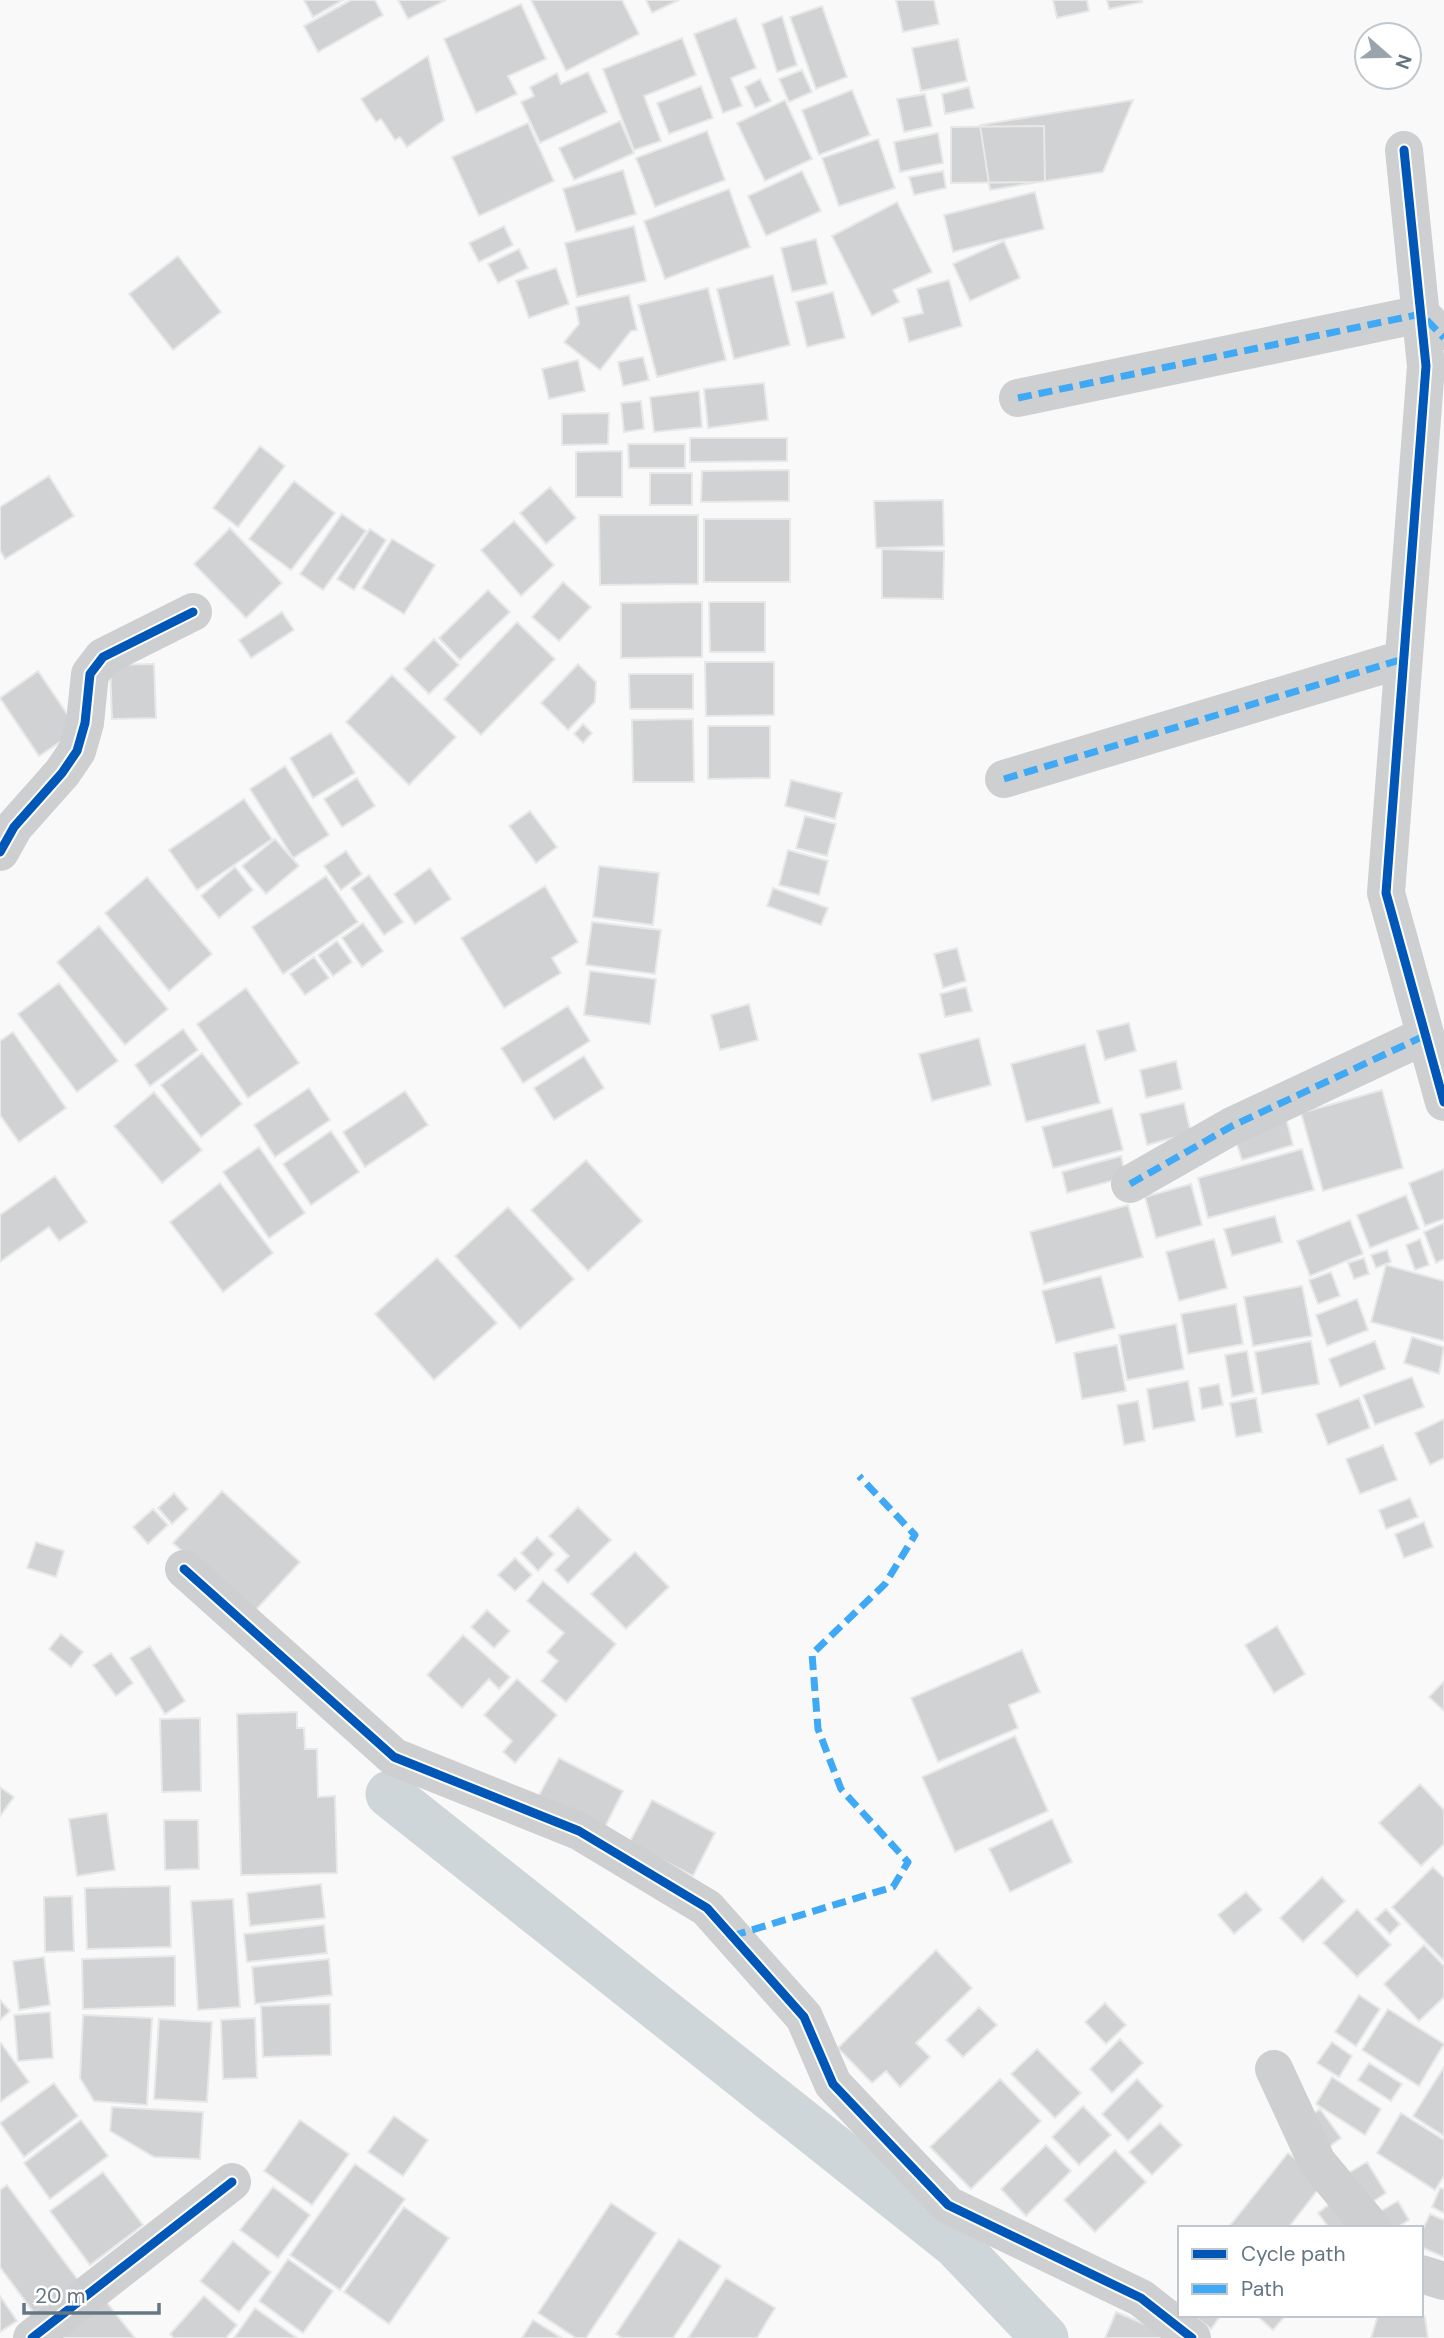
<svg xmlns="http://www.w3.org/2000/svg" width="1444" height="2338" font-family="'DM Sans',sans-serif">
<rect width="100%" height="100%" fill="#f9f9f9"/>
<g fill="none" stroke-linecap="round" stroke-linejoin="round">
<!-- canal -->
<path stroke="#ced6d9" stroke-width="47" d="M389 1794 955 2244 1045 2338"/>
</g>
<!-- building -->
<path fill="#d0d2d3" stroke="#e8e8e8" stroke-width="2" d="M304 0H343L313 17Z
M351 0H375L383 15 318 52 304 26Z
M398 0H446L408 19Z
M531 0H622L639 34 566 71Z
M646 0H679L652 13Z
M896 0H934L939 24 903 32Z
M1053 0H1087L1089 11 1057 18Z
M1107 0H1142V2L1109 9Z
M521 4 546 59 508 76 517 94 476 113 444 39Z
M822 6 847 77 816 89 790 17Z
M782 16 797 65 777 72 762 24Z
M736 18 756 68 731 78 742 106 723 113 694 34Z
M682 38 696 75 644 96 661 141 634 150 603 69Z
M958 39 967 81 921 91 912 48Z
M428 56 444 120 407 147 400 137 395 140 381 119 376 122 361 99Z
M802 70 812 92 789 102 779 79Z
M588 72 607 112 540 143 521 102 534 96 530 87 557 73 561 84Z
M760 79 771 101 755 108 745 87Z
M701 86 713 118 669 134 657 103Z
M969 87 974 108 945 114 942 94Z
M852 90 870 135 819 155 802 110Z
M925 94 932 126 904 132 897 99Z
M785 100 812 159 765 181 737 123Z
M1133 100 1103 172 990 190 980 125Z
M620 121 634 153 574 180 559 148Z
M528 123 554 181 479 216 452 157Z
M1044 126 1045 182 951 183V127Z
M707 131 725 180 655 207 636 158Z
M938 133 943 163 900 172 894 142Z
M878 139 895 188 839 206 822 158Z
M623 170 636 214 576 232 563 189Z
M802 171 821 211 766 236 748 196Z
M943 171 946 188 914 195 909 177Z
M729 189 750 247 665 279 644 221Z
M1035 192 1044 229 953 252 944 215Z
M897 202 932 272 893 290 899 302 872 316 832 236Z
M504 226 513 245 479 262 469 243Z
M634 226 646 281 577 297 565 243Z
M816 239 827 284 792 292 781 248Z
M1004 241 1020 278 970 301 953 264Z
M519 249 528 268 498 283 488 264Z
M178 256 221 312 173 350 129 294Z
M556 268 569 304 529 318 516 281Z
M773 275 790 345 734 359 717 289Z
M949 280 962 326 909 342 903 318 923 313 917 289Z
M708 288 726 360 657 377 638 305Z
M833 292 845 338 807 347 796 302Z
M629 295 637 330 631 331 600 370 564 342 579 324 576 307Z
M643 357 649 380 623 386 618 362Z
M578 360 585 391 549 399 542 369Z
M764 383 768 420 708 428 704 389Z
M699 391 702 427 654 432 650 397Z
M641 401 644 429 624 432 621 403Z
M609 413 608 444 562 445V414Z
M690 438H787V461L690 462Z
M628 444H685V468H629Z
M260 446 285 466 238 527 213 508Z
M622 451V497H576V452Z
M789 470V501L701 502 702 471Z
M650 473H692V505H650Z
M49 476 74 516 5 559 0 550V507Z
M294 481 335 513 291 570 249 539Z
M550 487 576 518 546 544 520 513Z
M943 500 944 546 876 548 874 501Z
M342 514 366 531 323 590 300 574Z
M599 515H698V584L600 585Z
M704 519H790V582H704Z
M514 521 554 565 521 596 481 550Z
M230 528 282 583 246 618 194 564Z
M370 529 386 540 354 590 337 579Z
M392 539 435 565 404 614 362 588Z
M882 549 944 551 943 599 882 598Z
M563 582 591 607 559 641 532 617Z
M488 590 510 612 460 660 439 638Z
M702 602V657L621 658V603Z
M709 602H765V652H710Z
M282 612 294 630 251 658 239 640Z
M517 622 555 659 481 735 444 699Z
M434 639 459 665 429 694 404 669Z
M705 662H774V715L706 716Z
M154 664 156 718 112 719 110 665Z
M578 664 596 682 595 702 568 730 541 703Z
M38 671 78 730 39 756 0 698Z
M629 674H693V709H630Z
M392 675 456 737 409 785 346 722Z
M693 719 694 782H633L632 720Z
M583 724 592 733 583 743 574 734Z
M708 726H770V778L708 779Z
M331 733 355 773 313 798 290 758Z
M285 766 329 835 293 858 250 789Z
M357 778 375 806 342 827 324 799Z
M791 780 842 793 835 819 785 806Z
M244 799 272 839 197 890 169 850Z
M530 811 557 847 536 863 509 826Z
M805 816 836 824 827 856 796 848Z
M275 839 299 866 266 894 242 866Z
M788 850 828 861 819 895 779 885Z
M346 851 362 874 341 890 324 866Z
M599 866 659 873 653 925 593 917Z
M235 867 253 890 219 918 201 896Z
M430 868 451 899 415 924 394 894Z
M369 875 403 922 384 935 351 888Z
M326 876 358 922 283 974 252 927Z
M147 877 212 954 169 991 105 913Z
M545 886 578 942 552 958 561 973 504 1008 461 938Z
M773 888 828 908 821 925 767 906Z
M592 922 661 930 655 974 586 965Z
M363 923 383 951 362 967 342 938Z
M99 926 168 1009 125 1045 57 962Z
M337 941 352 962 333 976 318 955Z
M957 948 966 981 943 988 934 954Z
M314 957 329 978 305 995 290 974Z
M590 971 656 979 650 1024 584 1015Z
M59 983 118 1061 77 1092 18 1014Z
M966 987 972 1011 945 1017 940 994Z
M246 988 299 1063 248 1098 197 1024Z
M749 1004 758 1040 720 1050 711 1015Z
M568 1006 590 1041 523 1083 501 1048Z
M1129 1023 1136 1051 1105 1060 1097 1031Z
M183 1029 198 1050 150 1086 135 1065Z
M13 1032 66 1108 19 1142 0 1115V1041Z
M979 1038 991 1085 932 1101 919 1054Z
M1085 1044 1100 1103 1026 1122 1011 1064Z
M202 1053 242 1104 201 1137 161 1085Z
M584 1056 604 1088 554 1120 534 1088Z
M1176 1061 1182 1089 1146 1098 1140 1070Z
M309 1088 330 1120 275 1157 254 1125Z
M1382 1090 1403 1168 1323 1191 1301 1113Z
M405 1091 428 1125 365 1167 343 1132Z
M154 1092 202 1150 162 1183 114 1126Z
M1184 1103 1191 1133 1147 1145 1140 1114Z
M1112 1108 1123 1150 1053 1168 1042 1127Z
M1285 1114 1293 1145 1242 1160 1232 1129Z
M331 1131 359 1172 311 1205 283 1164Z
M259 1147 305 1213 269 1238 223 1172Z
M1302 1149 1314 1190 1208 1218 1198 1178Z
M1121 1156 1126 1177 1067 1193 1062 1172Z
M586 1160 642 1221 588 1271 531 1210Z
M1444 1169V1219L1425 1226 1409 1183Z
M55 1176 87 1222 59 1241 49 1227 0 1262V1215Z
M220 1183 273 1253 223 1292 170 1222Z
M1191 1184 1202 1225 1156 1238 1145 1197Z
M1406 1195 1419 1229 1370 1248 1357 1215Z
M1128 1205 1143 1257 1044 1284 1030 1232Z
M508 1207 574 1279 520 1329 455 1256Z
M1275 1216 1282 1242 1232 1256 1224 1229Z
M1350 1220 1363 1254 1310 1276 1297 1241Z
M1444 1223V1259L1436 1263 1424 1232Z
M1214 1239 1227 1288 1179 1301 1166 1252Z
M1420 1239 1429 1265 1415 1270 1406 1245Z
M1387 1250 1391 1262 1376 1268 1371 1255Z
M437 1258 497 1323 434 1380 375 1314Z
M1364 1258 1369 1274 1354 1279 1348 1263Z
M1386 1265 1444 1281V1341L1371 1322Z
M1331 1272 1340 1296 1318 1304 1309 1280Z
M1101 1276 1115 1328 1056 1343 1042 1291Z
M1302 1286 1312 1336 1253 1346 1244 1297Z
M1357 1299 1368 1330 1327 1346 1316 1315Z
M1236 1304 1243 1344 1188 1354 1181 1314Z
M1176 1324 1184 1369 1127 1380 1119 1335Z
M1412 1337 1444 1347 1439 1374 1404 1363Z
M1311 1341 1319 1384 1262 1394 1255 1352Z
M1375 1341 1385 1369 1340 1387 1329 1359Z
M1117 1345 1126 1391 1082 1399 1074 1353Z
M1247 1351 1254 1392 1232 1397 1225 1355Z
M1412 1377 1424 1407 1375 1425 1363 1395Z
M1188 1381 1195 1421 1153 1429 1147 1389Z
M1219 1384 1223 1405 1202 1409 1199 1388Z
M1256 1398 1262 1432 1236 1437 1230 1403Z
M1359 1398 1370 1428 1328 1445 1316 1414Z
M1138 1401 1145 1441 1124 1445 1117 1405Z
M1444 1419V1458L1430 1465 1415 1433Z
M1383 1445 1397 1480 1360 1494 1346 1459Z
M222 1491 300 1562 252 1614 173 1543Z
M174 1493 188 1509 172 1524 158 1508Z
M1410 1498 1418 1517 1386 1529 1379 1510Z
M578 1507 611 1540 568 1583 555 1570 569 1556 549 1536Z
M153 1509 168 1525 148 1544 133 1527Z
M1424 1522 1433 1547 1404 1558 1395 1534Z
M537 1537 554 1554 538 1571 521 1553Z
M36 1542 64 1551 56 1577 27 1568Z
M635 1552 669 1587 626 1629 591 1594Z
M515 1558 532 1575 515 1591 498 1575Z
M543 1581 616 1644 566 1702 541 1681 558 1661 547 1652 564 1633 527 1601Z
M487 1610 510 1631 494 1648 471 1627Z
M1277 1626 1305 1674 1274 1693 1245 1645Z
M61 1634 83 1652 71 1667 49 1649Z
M463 1635 510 1677 499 1689 489 1679 462 1708 427 1675Z
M150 1646 185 1701 165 1714 130 1658Z
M1022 1650 1040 1692 1009 1705 1018 1728 938 1762 911 1698Z
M111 1653 133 1683 116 1696 93 1665Z
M517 1679 557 1715 515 1763 503 1752 512 1741 484 1715Z
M1444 1681V1711L1429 1697Z
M297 1712V1728H304L305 1749H317L318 1797 335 1796 337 1873 241 1875 237 1714Z
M200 1718 201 1791 162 1792 160 1719Z
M1015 1736 1048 1811 955 1852 922 1777Z
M559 1758 623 1791 603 1831 538 1797Z
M1420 1784 1444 1810V1844L1421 1866 1379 1823Z
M0 1787 14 1797 0 1816Z
M652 1800 715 1833 693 1876 629 1843Z
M107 1813 115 1870 77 1876 69 1819Z
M1052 1819 1072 1862 1010 1892 989 1849Z
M164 1820H198L199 1869 165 1870Z
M1433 1867 1444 1878V1961L1392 1907Z
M1322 1877 1345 1901 1303 1942 1280 1918Z
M321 1884 325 1918 250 1926 247 1893Z
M170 1886 171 1947 87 1949 85 1888Z
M1246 1892 1262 1910 1234 1934 1218 1915Z
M72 1896 74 1951 45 1952 44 1897Z
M233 1899 240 2007 198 2010 191 1901Z
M1357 1909 1391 1945 1357 1977 1323 1943Z
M1386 1909 1400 1924 1390 1934 1375 1919Z
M324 1925 327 1953 247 1962 244 1934Z
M1424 1945 1444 1966V1997L1419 2021 1384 1984Z
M936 1950 972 1988 916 2043 930 2057 900 2087 886 2071 872 2083 838 2048Z
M175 1956V2006L83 2009 82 1959Z
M44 1957 50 2005 19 2010 13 1961Z
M329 1959 332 1995 255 2004 252 1967Z
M1359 1995 1380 2009 1356 2046 1335 2032Z
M0 2000 10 2011 0 2020Z
M1105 2003 1126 2025 1106 2044 1085 2022Z
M330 2004 331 2055 263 2057 261 2006Z
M979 2007 997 2025 963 2057 946 2040Z
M1388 2009 1444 2044 1419 2086 1362 2050Z
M50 2012 53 2058 18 2061 14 2015Z
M83 2015 152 2018 147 2105 94 2101 80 2078Z
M255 2018 257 2078 223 2079 221 2020Z
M159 2019 212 2022 207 2102 154 2099Z
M1120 2039 1143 2063 1112 2093 1090 2069Z
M1332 2042 1352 2056 1339 2077 1317 2063Z
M1 2043 29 2082 0 2102V2044Z
M1037 2049 1081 2093 1055 2118 1011 2074Z
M1369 2063 1402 2084 1391 2101 1358 2080Z
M1444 2067V2136L1413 2116Z
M1332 2077 1381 2109 1365 2135 1316 2104Z
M1000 2079 1041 2121 971 2189 930 2147Z
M1137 2079 1163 2106 1128 2141 1102 2114Z
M54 2083 78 2116 24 2157 0 2123Z
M1083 2106 1111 2135 1079 2165 1052 2137Z
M112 2107 203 2112 200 2159 154 2157 110 2131Z
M1320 2109 1341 2138 1321 2153 1300 2123Z
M1401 2113 1444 2140V2176L1435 2190 1377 2153Z
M394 2116 428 2140 403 2176 368 2152Z
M81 2120 108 2156 50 2199 24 2163Z
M300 2120 349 2154 312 2205 264 2171Z
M1160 2123 1182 2145 1152 2175 1129 2152Z
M1046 2145 1071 2171 1026 2216 1001 2189Z
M1115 2150 1146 2182 1095 2232 1064 2200Z
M1288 2153 1324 2182 1288 2228H1228Z
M1367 2162 1386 2193 1360 2210 1340 2178Z
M355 2164 405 2199 340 2290 290 2255Z
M103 2172 143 2225 90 2265 50 2211Z
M7 2185 78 2280 34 2313 0 2267V2190Z
M273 2187 310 2215 278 2258 240 2230Z
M1440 2188 1444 2189V2213L1432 2207Z
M1335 2200 1350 2228H1329L1318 2213Z
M1398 2201 1409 2220 1396 2228H1388L1379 2212Z
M611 2203 656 2233 586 2338H576L538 2313Z
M404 2207 449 2238 389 2324 344 2292Z
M1430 2214 1444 2220V2257L1421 2247V2233Z
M679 2239 721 2266 673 2338H622L616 2334Z
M233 2241 271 2272 239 2312 200 2281Z
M288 2259 333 2291 303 2333 259 2301Z
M726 2278 775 2308 757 2338H688Z
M0 2296 17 2321 0 2332Z
M204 2296 237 2325 226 2338H174L170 2334Z
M104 2299 135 2338H57Z
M255 2308 297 2338H234Z
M1116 2312 1177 2338H1105Z
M1421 2313 1425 2317 1428 2338H1371L1378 2315Z
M1193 2315H1221L1211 2329Z
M1256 2315H1286L1273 2330Z
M533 2320 562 2338H522Z"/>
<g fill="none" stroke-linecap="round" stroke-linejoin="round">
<!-- minor -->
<path stroke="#cecfd0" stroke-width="38" d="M1404 150 1426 366 1386 893 1444 1102
M1018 398 1421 314 1438 332
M1004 779 1403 659
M0 852 14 827 62 773 77 751 85 723 90 674 103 657 193 612
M1130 1184 1232 1126 1424 1036
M184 1569 394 1757 579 1831 707 1908 804 2017 833 2084 948 2205 1141 2298 1192 2338
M1274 2069 1317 2162 1372 2228
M1421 2274 1444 2281
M32 2338 232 2182"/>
<!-- quiet -->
<path stroke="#3fa9f5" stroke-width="7" stroke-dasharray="14 7" stroke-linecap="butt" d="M1018 398 1421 314 1444 338
M1004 779 1403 659
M1130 1184 1232 1126 1424 1036
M732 1936 893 1887 908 1862 841 1789 818 1729 812 1654 885 1584 915 1535 859 1476"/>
<!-- cycleway casing -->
<g stroke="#fff" stroke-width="13">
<path id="cycleway" d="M1404 150 1426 366 1386 893 1444 1102
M0 852 14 827 62 773 77 751 85 723 90 674 103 657 193 612
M184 1569 394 1757 579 1831 707 1908 804 2017 833 2084 948 2205 1141 2298 1192 2338
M32 2338 232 2182"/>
</g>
<!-- cycleway -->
<use href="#cycleway" stroke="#0057b8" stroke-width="9"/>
</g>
<!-- legend -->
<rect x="1178" y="2226" width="245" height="91" fill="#ffffff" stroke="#c1c8cd" stroke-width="2"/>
<rect x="1192" y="2249" width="35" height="10" fill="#0057b8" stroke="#c1c8cd" stroke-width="2"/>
<text x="1241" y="2261" font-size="21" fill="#657683">Cycle path</text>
<rect x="1192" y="2284" width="35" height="10" fill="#3fa9f5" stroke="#c1c8cd" stroke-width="2"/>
<text x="1241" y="2296" font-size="21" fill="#657683">Path</text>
<!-- north arrow -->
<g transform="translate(1388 56) rotate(110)"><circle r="33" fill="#ffffff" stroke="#c1c8cd" stroke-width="2"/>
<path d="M0-5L12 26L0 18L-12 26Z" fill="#99a4ac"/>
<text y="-10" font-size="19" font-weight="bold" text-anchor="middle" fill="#657683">N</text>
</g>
<!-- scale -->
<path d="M24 2303v10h135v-10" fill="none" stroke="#657683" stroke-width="3.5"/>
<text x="35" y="2303" font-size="21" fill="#657683" stroke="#ffffff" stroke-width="5" paint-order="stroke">20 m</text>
</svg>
